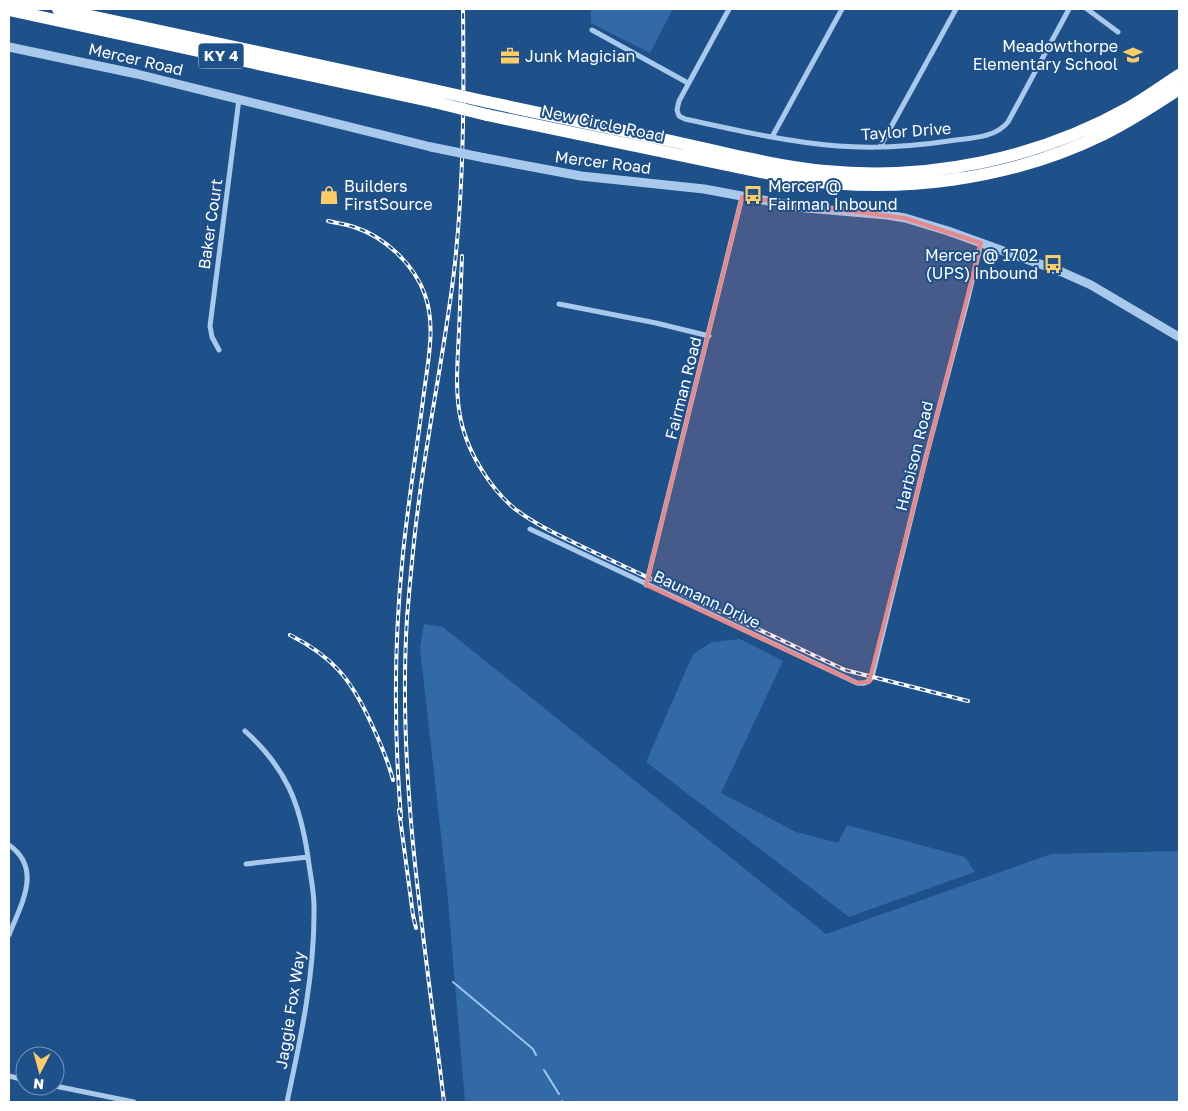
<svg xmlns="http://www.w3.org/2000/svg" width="1188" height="1111" font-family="'Golos Text',sans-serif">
<rect width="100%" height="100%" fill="#1e508a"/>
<!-- green -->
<path fill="#316aa7" d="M591 9H673L650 53 591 23Z
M424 624 443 627 826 934 1051 854 1179 851V1102H465L447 889 420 648Z
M740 639 783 661 721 793 796 832 838 843 847 825 965 857 975 872 849 917 646 762 693 654 712 642Z"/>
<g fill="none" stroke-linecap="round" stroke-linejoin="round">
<!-- stream -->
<path stroke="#9cc4ed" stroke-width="2" d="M453 982 533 1049 536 1055
M544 1070 559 1094
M562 1101 563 1102"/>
<!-- minor -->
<path stroke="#a9c9ec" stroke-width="5" d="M729 9 679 101 677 110 679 116 685 119C736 130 787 142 838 146 878 149 917 146 956 140 974 138 996 137 1008 122L1069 9
M1087 9 1118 32
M592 30 688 83
M772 137 842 9
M880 147 956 9
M559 304 656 323 709 336
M219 350 212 337 210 326 239 99
M530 529 857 683C864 684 868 683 872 677L926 457 968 298 981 243
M646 585 742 197
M245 731C286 768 300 803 308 857 310 874 314 890 314 906 315 973 301 1037 287 1102
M9 845C43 869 21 904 9 935
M246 864 308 857
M9 1076 25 1080
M55 1086 134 1102"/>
<!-- tertiary -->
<path stroke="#a9c9ec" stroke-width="9" d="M9 47 137 74 431 147
M485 158 581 176 704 189 806 208 887 215 905 218 948 231 1062 272 1091 285 1179 337"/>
<!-- motorway -->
<path stroke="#fff" stroke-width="12" d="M58 9 434 90
M9 10 434 102
M488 102C550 115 613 129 676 142 725 153 775 166 825 171 929 181 1037 159 1128 108 1146 98 1162 86 1179 75
M487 115 795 179C899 194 1008 181 1104 134 1130 121 1155 105 1179 89"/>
<!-- rail casing -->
<g stroke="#fff" stroke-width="4">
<path id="rail" d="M328 221C336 223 345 224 354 227 385 237 414 264 425 295 436 326 428 361 424 392 417 450 407 507 402 564 394 648 394 733 401 817
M462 256C461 281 460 307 459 332 456 388 452 426 485 475 493 487 503 499 515 509 536 525 561 536 585 548L845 670 968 701
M290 635C333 657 351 679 371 723 380 742 388 760 393 780
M399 810 413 915 416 928
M444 1102C425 942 397 781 407 618 410 582 413 545 418 508 428 426 446 345 455 263 464 178 464 94 463 9"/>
</g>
<!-- rail -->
<use href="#rail" stroke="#1e508a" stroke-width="2" stroke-dasharray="5.5" stroke-linecap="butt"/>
<!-- tertiary-bridge -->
<path stroke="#a9c9ec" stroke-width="9" d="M431 147 485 158"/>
<!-- motorway-bridge -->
<path stroke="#fff" stroke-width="12" d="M434 90 488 102
M434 102 487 115"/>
</g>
<!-- marked area -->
<path fill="#e88989" fill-opacity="0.2" stroke="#e88989" stroke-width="4" stroke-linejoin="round" d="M742 197 905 218 981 243 869 682 857 683 646 585Z"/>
<!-- icons -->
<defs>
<g id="school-bare" transform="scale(1.5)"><path d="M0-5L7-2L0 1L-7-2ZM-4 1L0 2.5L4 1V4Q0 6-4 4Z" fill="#fbcc67" stroke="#1e508a" stroke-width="2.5" paint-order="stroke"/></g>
<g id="office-bare" transform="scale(1.5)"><path d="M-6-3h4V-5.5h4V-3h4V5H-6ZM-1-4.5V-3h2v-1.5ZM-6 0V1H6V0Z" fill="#fbcc67" stroke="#1e508a" stroke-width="2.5" paint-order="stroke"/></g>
<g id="shop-bare" transform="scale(1.5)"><path d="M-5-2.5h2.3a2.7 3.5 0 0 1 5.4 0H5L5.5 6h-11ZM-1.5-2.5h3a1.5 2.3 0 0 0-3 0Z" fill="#fbcc67" stroke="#1e508a" stroke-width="2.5" paint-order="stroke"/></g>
<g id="bus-bare" transform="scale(1.5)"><path d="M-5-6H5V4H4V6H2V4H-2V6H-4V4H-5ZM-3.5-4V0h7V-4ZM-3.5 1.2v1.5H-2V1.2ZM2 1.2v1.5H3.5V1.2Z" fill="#fbcc67" stroke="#1e508a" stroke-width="2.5" paint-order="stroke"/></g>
</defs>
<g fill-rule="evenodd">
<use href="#school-bare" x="1133" y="55"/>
<use href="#office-bare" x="510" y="56"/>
<use href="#shop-bare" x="329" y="195"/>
<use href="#bus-bare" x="753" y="195"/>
<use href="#bus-bare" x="1053" y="264"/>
</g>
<g text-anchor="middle" stroke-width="4" stroke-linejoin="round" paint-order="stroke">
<!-- shield labels -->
<rect fill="#1e508a" stroke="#bccadc" stroke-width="1" x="198.5" y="43.5" width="45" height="25" rx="4"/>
<g font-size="15" font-weight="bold" fill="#fff">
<text x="221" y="61">KY 4</text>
</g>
<!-- poi labels -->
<g font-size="16" fill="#fff" stroke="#1e508a" text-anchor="start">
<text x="1118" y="52" text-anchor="end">Meadowthorpe<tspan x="1118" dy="18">Elementary School</tspan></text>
<text x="525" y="62">Junk Magician</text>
<text x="344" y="192">Builders<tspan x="344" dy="18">FirstSource</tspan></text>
<text x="768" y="192">Mercer @<tspan x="768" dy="18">Fairman Inbound</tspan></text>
<text x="1038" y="261" text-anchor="end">Mercer @ 1702<tspan x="1038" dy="18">(UPS) Inbound</tspan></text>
</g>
<!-- street labels -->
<g font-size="16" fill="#fff" stroke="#1e508a">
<text transform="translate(136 59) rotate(13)" y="6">Mercer Road</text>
<text transform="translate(603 123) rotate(12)" y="6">New Circle Road</text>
<text transform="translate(906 131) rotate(-4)" y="6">Taylor Drive</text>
<text transform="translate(603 162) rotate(7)" y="6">Mercer Road</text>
<text transform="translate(210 224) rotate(-82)" y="6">Baker Court</text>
<text transform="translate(683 388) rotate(-76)" y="6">Fairman Road</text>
<text transform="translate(914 456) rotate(-76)" y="6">Harbison Road</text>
<text transform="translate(707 599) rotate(25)" y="6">Baumann Drive</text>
<text transform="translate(290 1010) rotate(-81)" y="6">Jaggie Fox Way</text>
</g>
</g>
<!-- border -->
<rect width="1188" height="1111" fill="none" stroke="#ffffff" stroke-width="20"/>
<!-- north arrow -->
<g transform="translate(40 1071) rotate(186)"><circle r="24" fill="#1e508a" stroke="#7896b9"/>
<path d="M0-4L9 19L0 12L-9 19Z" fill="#fbcc67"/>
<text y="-8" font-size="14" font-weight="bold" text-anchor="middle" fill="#ffffff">N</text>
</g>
</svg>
